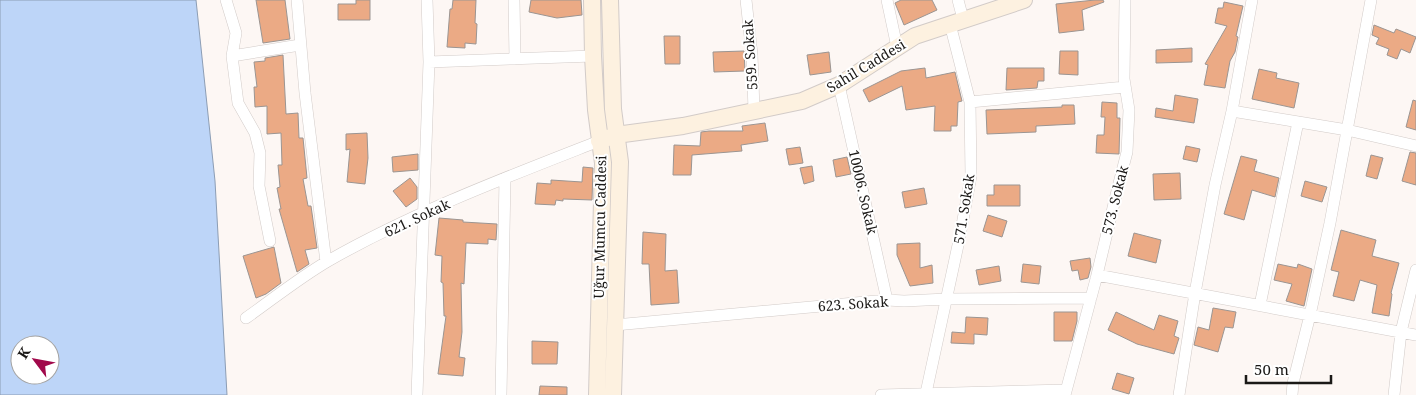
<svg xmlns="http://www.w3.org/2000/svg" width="1416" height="395" font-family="'Noto Serif',serif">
<rect width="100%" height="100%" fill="#fdf7f4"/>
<!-- water -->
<path fill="#bdd5f8" stroke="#8c9db4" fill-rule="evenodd" d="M0 0H196L215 181 227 395H0ZM20 345H50V375H20Z"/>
<!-- building -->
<path fill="#ebaa85" stroke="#9b9592" d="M256 0H285L290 39 263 43Z
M356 0H370V20H338V4H356Z
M453 0H476L475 23 477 24 476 44 465 43V48L447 47 450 9H452Z
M531 0H581L582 15 557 18 529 12Z
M901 0H932L937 10 904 25 895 3Z
M1095 0H1103L1104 2 1082 10 1084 30 1059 33 1056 4Z
M1224 2 1243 6 1236 36 1238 37 1235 52 1230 61 1225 88 1204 85 1208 65 1205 64 1227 26 1215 23 1218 8H1223Z
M1374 25 1394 33 1396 29 1416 37 1410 53 1401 49 1397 59 1387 55 1389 49 1376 44 1379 38 1372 35Z
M664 36H680V64H665Z
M1192 48V62L1156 63V50Z
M744 51 745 71 714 72 713 52Z
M1060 51H1078V75L1059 74Z
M829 52 831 72 810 75 807 55Z
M283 55 286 114 298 113 299 138H303L307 178 303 179 308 206H311L317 248 305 250 309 264 297 272 279 209H281L277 188 280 187 278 165H282L281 133 267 134V106L255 107 254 87H257L254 62 265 61V58Z
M925 68 926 78 955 72 962 101 958 102 957 126H951V131H934L935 106 906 110 902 86 869 102 863 90 901 71Z
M1007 68H1044V81H1038L1037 88 1006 90Z
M1259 69 1277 73 1276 78 1299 83 1294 108 1252 99Z
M1175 95 1198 99 1194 123 1155 117 1156 108 1173 111Z
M1413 100 1416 101V130L1406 127Z
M1102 102 1117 103V118H1120L1119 154 1096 153 1097 135H1104L1105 117H1101Z
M1062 105H1074L1075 124 1036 126V132L987 134 986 110 1062 107Z
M765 123 768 141 741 145 742 151 692 155 691 175H673L674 145 700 146 701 132 709 131H743L742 126Z
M367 133 368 158 365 184 347 182 350 149 346 150V134Z
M1186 146 1200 149 1197 162 1183 159Z
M800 147 803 163 789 165 786 149Z
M1410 152 1416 153V185L1402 181Z
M418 154V170L393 172 392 157Z
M1371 155 1383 158 1377 179 1366 176Z
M1241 156 1257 160 1254 171 1279 178 1275 197 1252 190 1244 220 1224 214Z
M847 157 851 174 836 177 833 160Z
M812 166 814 181 804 184 800 168Z
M583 167 593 168 592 200 563 199V201L556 200 555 205 535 204 537 183 551 184V180L582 182Z
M1180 173 1181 199 1154 200 1153 174Z
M410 178 417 187V199L406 207 393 191Z
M1305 181 1327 187 1322 202 1301 196Z
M994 185H1020V206H987V195H994Z
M924 188 927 204 905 208 902 192Z
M988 215 1007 221 1002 237 983 231Z
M439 218 463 220V222L497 224 496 240 488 239V244L466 243 464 284 461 283 462 332 459 357 465 358 463 376 438 374 446 316H444L443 283 441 282 442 256 435 255Z
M1341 230 1376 240 1372 256 1399 263 1391 293 1392 294 1389 316 1372 313 1377 285 1360 280 1354 301 1333 296 1339 272 1331 270Z
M643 232 666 234 665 271 677 270 679 303 651 305 649 264H642Z
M1134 233 1161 240 1156 263 1128 256Z
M920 243V268L932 265 933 283 910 286 897 255V244Z
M274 247 281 283 266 294 256 298 243 256Z
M1090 258 1091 267 1088 278 1080 280 1078 270 1072 271 1070 261Z
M1023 264 1041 266 1039 284 1021 282Z
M1278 264 1297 268 1298 264 1312 269 1304 306 1286 301 1292 284 1274 280Z
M999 266 1001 281 979 285 976 270Z
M1213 308 1236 312 1233 328 1225 327 1218 352 1194 345 1198 327 1209 330Z
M1054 312H1077V321L1072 341H1054Z
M1116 312 1154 330 1159 315 1178 321 1174 336 1179 338 1174 354 1137 344 1108 330Z
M966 317 988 318 987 335 974 334V344L951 343 952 332 965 333Z
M532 341 558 342 557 364H532Z
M1117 373 1134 378 1129 394 1112 389Z
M540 386 567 387V395H539Z"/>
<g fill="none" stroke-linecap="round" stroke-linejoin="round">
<!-- street casing -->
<g stroke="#d2cbc8" stroke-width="12">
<path id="street" d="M226 0 236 33 232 56 300 45
M297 0 305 93 326 262
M514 0 515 59
M746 0 752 55 754 110
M887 0 897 47
M958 0 963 19
M232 56 238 103 255 133 260 153 259 186 270 241
M429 62 593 56
M839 85 887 300
M970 102 1125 87
M1232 111 1347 130 1416 146
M1097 275 1416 335
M1260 305 1298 122
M246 318C273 299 299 278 328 261 414 212 507 177 599 141
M615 325 887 300 904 301 947 299 1091 298
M926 393 960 236 971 176 970 102 950 24
M417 395 429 62 427 0
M501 395 505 178
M881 395 1066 390
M1065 395 1096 279 1117 191 1127 152 1129 110 1124 79 1125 0
M1179 395 1195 293 1215 185 1232 111 1252 0
M1292 395 1293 383 1310 315 1330 223 1371 0
M1394 395 1401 332 1416 270"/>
</g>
<!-- secondary casing -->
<g stroke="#d2cbc8" stroke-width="18">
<path id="secondary" d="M592 0 593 56 596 110 603 163 597 395
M610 0 613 109 620 162 613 395
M599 141 616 135 683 126 802 101 839 85 915 36 1024 0"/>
</g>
<!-- street -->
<use href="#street" stroke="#fff" stroke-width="11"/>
<!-- secondary -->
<use href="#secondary" stroke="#fdf1e0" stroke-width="16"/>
</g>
<g text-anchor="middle" stroke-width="4" stroke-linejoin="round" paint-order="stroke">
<!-- street labels -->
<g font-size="14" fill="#1b1917" stroke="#fff">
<text transform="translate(750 55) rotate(-94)" y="5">559. Sokak</text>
<text transform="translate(866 66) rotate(-31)" y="5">Sahil Caddesi</text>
<text transform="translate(863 192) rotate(77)" y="5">10006. Sokak</text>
<text transform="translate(1115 200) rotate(-76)" y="5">573. Sokak</text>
<text transform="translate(964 209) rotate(-81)" y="5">571. Sokak</text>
<text transform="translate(417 218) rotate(-25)" y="5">621. Sokak</text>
<text transform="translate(600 227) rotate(-89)" y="5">Uğur Mumcu Caddesi</text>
<text transform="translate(853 304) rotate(-4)" y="5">623. Sokak</text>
</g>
</g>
<!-- north arrow -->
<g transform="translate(35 360) rotate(302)"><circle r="24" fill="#ffffff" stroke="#a4a3a2"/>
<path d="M0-4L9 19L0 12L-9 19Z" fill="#a1094b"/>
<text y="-8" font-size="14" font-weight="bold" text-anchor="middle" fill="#1b1917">K</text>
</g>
<!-- scale -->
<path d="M1246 375v8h85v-8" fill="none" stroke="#1b1917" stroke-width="2.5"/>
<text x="1254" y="375" font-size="15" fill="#1b1917" stroke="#ffffff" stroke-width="4" paint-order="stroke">50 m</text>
</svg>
